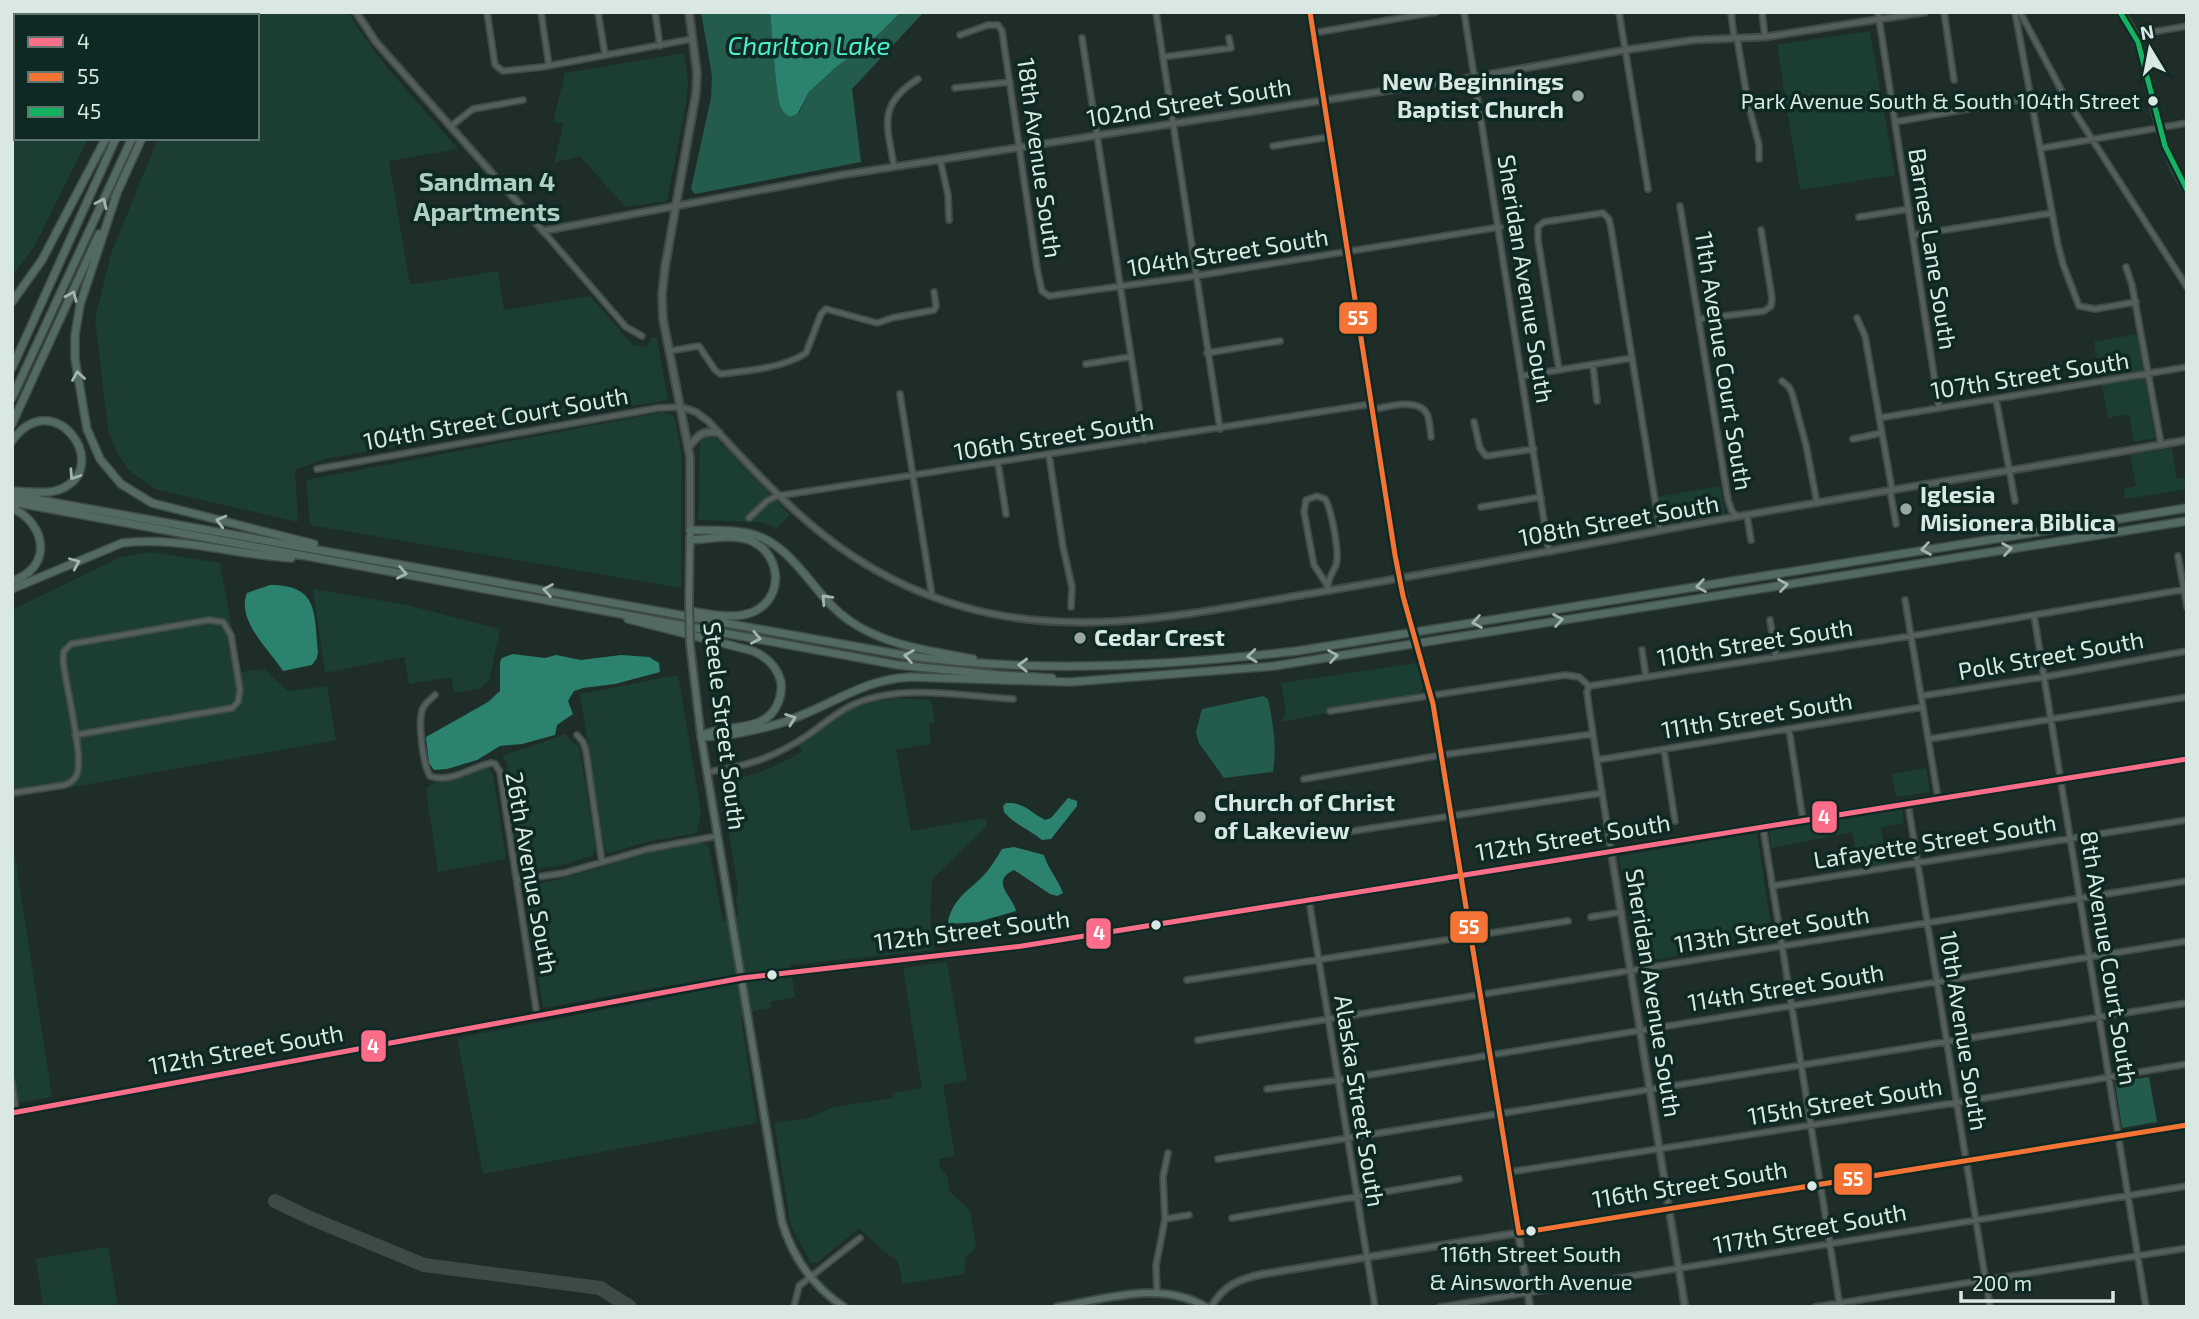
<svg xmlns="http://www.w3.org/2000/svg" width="2199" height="1319" font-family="'Exo 2',sans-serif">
<rect width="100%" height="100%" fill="#1f2d29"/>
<!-- built -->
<path fill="#1b3d34" d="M12 12H150L149 16H16V138H88L34 247 12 276Z
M209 12H349L357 27 388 69 458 149 389 161 410 285 498 271 504 310 590 296 633 345 647 347 652 337 657 338 668 400 324 459 295 470 298 522 155 489 129 470 115 449 108 429 95 319 111 254 158 138H257V16H208Z
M1870 31 1895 175 1800 190 1777 45Z
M684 53 688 80 687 99 667 201 625 207 580 156 554 163 564 123 553 122 565 73Z
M2137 334 2155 438 2134 442 2129 414 2108 418 2094 342Z
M663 412 674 416 682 455 681 588 310 525 306 480Z
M706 436 717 439 790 515 777 528 760 522 698 520 700 443Z
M2172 448 2177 479 2187 478V489L2125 499 2124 489 2136 486 2130 455Z
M1720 486 1725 514 1662 525 1657 497Z
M151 552 220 563 240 672 264 669 288 691 327 686 336 740 12 798V610L121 557Z
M313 589 407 605 500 629 489 681 479 689 454 693 451 677 409 684 404 657 325 673Z
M1417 663 1423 687 1419 694 1328 707V713L1280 722 1286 713 1281 683Z
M678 675 701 813 697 833 651 841 609 853 605 850 580 694Z
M896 698 931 700 935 722 929 724 931 744 896 750 911 831 985 818 987 826 932 879 930 922 934 950 790 965 795 997 770 1002 771 1008 755 1011 741 1018 757 1123 483 1174 457 1038 679 995 677 984 543 1008 525 894 526 887 561 879 664 848 701 841 709 847 723 922 739 914 736 901 738 887 720 784 761 772 789 759 802 751 798 744 846 712 863 704Z
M566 734 570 740 579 746 596 849 592 856 562 865 528 871 521 865 505 774 508 765 502 756Z
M488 767 493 774 506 859 438 872 426 789 432 784Z
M1926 768 1930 792 1896 797 1892 774Z
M1902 809 1904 823 1881 827 1887 864 1859 868 1852 832 1772 848 1769 831Z
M1757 833 1773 939 1637 963 1619 856Z
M12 837 52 1097 12 1104Z
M947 962 967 1080 943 1085 955 1156 939 1159 940 1168 948 1177 949 1191 970 1210 976 1247 966 1258 964 1274 903 1284 898 1262 880 1248 859 1228 818 1262 811 1263 791 1226 774 1123 809 1118 834 1107 893 1098 892 1093 922 1088 903 968Z
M108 1247 118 1307H43L36 1259Z"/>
<!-- green -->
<path fill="#235b4d" d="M701 12H770C774 45 774 78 781 110L799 113 809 92 834 69 878 35 901 12H924L852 89 861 162 695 194 691 189 711 98 712 76Z
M1263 696 1268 699C1273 723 1277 746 1273 772L1224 778 1199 743 1196 732 1202 709Z
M2149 1077 2157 1122 2122 1128 2115 1082Z"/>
<!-- water -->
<path fill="#2b826e" d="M770 12H901L878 35 834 69 809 92 798 113 790 117C787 115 784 113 782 110 776 102 772 28 770 12Z
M270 585C319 585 314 613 318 651L317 658 312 665 283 671C270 650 236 621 247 593Z
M513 654 545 658 556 655 581 660 621 655 649 657 659 663 660 672 615 684 583 688 574 691 568 701 573 714 557 725 555 735 522 744 500 746 477 760 447 769 434 770 429 763 426 737 488 702 500 691V662L502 658Z
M1068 798 1077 801V806L1051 839 1042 840C1029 829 1015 825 1004 812L1003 806 1006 803C1024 802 1030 812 1045 820L1051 818Z
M1014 847 1044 855C1048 869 1058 879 1063 893L1057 896 1050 894 1014 870C989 882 1013 896 1016 911L978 922 949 924 948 921C954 898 967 892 982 877 990 869 996 859 1002 849Z"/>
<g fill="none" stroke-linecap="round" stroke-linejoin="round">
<!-- taxiway -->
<path stroke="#3e4a46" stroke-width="14" d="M275 1201 310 1218 424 1265 600 1288 630 1307"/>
<!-- minor casing -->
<g stroke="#3f4b47" stroke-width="8">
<path id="minor" d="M487 12 495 65 503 71 542 67 692 39
M541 12 549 66
M598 12 605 55
M655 12 660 46
M1156 12 1220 429
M1464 12 1549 552
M1619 12 1648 189
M1731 12 1734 38
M1762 12 1765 37
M1878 12 1939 408
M1944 12 1954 80
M2015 12 2058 245 2063 264 2079 306 2095 309 2136 302
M2020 12 2065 97 2187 287
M1313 33 1436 12
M960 35 988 25H998L1002 31 1037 268 1042 291 1049 296 1195 276 1500 227
M2135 35 2187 26
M1082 38 1144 440
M1737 38 1748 103 1759 145V159
M1163 57 1231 48 1229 38
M12 75 16 98
M955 88 1010 82
M1895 122 2030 98
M451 126 473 109 523 100
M1273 146 1329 137
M2042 148 2187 123
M940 159 948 195 949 220
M894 166C887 125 877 105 918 79
M1680 206 1728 500 1732 511 1737 516
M1859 217 1909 209
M543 231 626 327 642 336
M1913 235 2052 213
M2126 267 2132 285 2161 444
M1857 318 1865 336 1892 490
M1699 319 1764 311 1771 306 1772 298 1761 230
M669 351 699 346 715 370 720 374C746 371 784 368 806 353L821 314 826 309 877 323 892 318 934 310 936 306 934 292
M1207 353 1280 341
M1086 364 1130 357
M1593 365 1597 401
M1559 370 1538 240V227L1544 222 1603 213 1609 219 1611 228 1660 531
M1522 376 1632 358
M1782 381 1789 387 1792 393 1806 445 1817 503
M900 394 932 596
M1996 399 2015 501
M1372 410C1386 407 1418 397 1427 414 1430 420 1430 430 1431 437
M1879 418 2187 367
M1474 422 1480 448 1486 456 1534 449
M1853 439 1882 433
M1049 455 1063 547 1072 587 1071 607
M998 463 1006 514
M317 469 658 408 680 407
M1890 490 1896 524
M1481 507 1541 497
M1747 516 1751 540
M749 518 767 501 777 496 1371 404
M2178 556 2187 607
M1327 585 1314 565 1304 512 1306 500 1317 496 1325 499C1331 508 1340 553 1336 565 1332 575 1327 579 1328 591
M1905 600 1938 798
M2034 615 2146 1307
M1770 620 1776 657
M1642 650 1646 677
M1589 686 1587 692 1589 708 1611 851
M435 695C431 699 426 702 423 708 417 721 423 764 430 776 449 784 472 767 491 763L495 764 500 772 537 1015
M1921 696 2044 677 2187 651
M1330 711 1565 675 1579 677 1589 686 1911 636 2187 589
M1789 729 1803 820
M577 735 583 742 586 751 602 862
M1929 739 2187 697
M1664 750 1675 821
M1597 760 1923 707
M708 772C747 766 774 758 808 735 824 724 839 710 857 703 903 684 964 696 1013 699
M1304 779 1442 755 1593 734
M12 793 65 785C70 783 75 780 77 774 84 756 65 684 63 659L64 651 71 644 209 620 223 622 231 635 240 690 238 702 232 708 75 735
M1908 804 1990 1307
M1763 827 1840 1307
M1307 838 1602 793
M517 880 564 873 648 849 717 836
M1772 886 2187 820
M1309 900 1375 1307
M1591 917 1622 912
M1187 980 1568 921
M1198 1040 2187 881
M12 1082 16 1112
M1267 1089 1338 1080 2187 941
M1218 1159 2187 1003
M1509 1172 1986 1098 2187 1064
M1232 1218 1459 1179
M1165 1219 1189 1215
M1157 1292 1156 1265 1165 1219 1163 1177 1168 1153
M794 1307 799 1286 860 1238
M1440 1307 2187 1186
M1815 1307 2187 1248"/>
</g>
<!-- tertiary casing -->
<g stroke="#3f4b47" stroke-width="9">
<path id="tertiary" d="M356 12 376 42 543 231 841 175 1475 77 1625 50 1694 40 1765 37 1925 12
M1310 12 1395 555 1409 618
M681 407 696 412 708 421C786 506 848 574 964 607 1080 640 1198 612 1314 593 1427 574 1540 553 1653 532 1831 498 2009 472 2187 440
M1422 662 1431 695 1442 755 1530 1307
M1611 851 1685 1307
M12 1113 742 978
M1211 1307C1224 1285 1239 1279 1263 1274L2187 1125"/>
</g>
<!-- secondary casing -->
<g stroke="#3f4b47" stroke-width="10">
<path id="secondary" d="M689 12 697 73 696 93 665 267 662 295 663 319 690 457V530
M2120 12C2141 38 2145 66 2152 98 2159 129 2169 163 2187 190
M688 448C697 436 703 429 719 433
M742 978 1022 946 2187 759"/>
</g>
<!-- primary casing -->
<g stroke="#3f4b47" stroke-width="10">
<path id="primary" d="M689 603 690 535
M690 644 701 736 782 1222C793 1258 812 1286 844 1307
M1057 1307C1106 1299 1160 1280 1206 1307"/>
</g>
<!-- motorway casing -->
<g stroke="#3f4b47" stroke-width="10">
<path id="motorway" d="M167 16 169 12
M188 16 189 12
M197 16 198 12
M117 193 80 305 75 335V359L87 429 100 459 121 484 152 503 314 544
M115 197 142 138
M12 302 42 260 106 138
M12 368 116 138
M12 398 132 138
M12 424 99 234
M12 441C53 383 114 466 61 489 47 495 27 491 12 491
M12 495 903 655C1034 674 1166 666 1297 651L2187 508
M12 502 898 665 999 675 1052 678
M12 508C47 524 53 568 12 581
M690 530C711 531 735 529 755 535 796 548 815 598 850 621 886 646 931 651 973 659
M12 589 122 543C180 536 235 555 291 558
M689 611C709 614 734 620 753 612 786 597 781 552 749 540 732 534 709 539 690 540
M628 619 753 651C767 657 777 666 781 682 782 690 781 696 778 703 765 735 726 722 702 736
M701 736C714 738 726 735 739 733 759 729 779 725 797 717 839 701 863 680 910 677L1070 682 1274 666 2187 521"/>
</g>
<!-- minor -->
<use href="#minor" stroke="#545e5b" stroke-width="4.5"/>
<!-- tertiary -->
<use href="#tertiary" stroke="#545e5b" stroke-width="5"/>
<!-- secondary -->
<use href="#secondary" stroke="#545e5b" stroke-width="6"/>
<!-- primary -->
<use href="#primary" stroke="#596b67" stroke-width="6"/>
<!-- motorway -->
<use href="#motorway" stroke="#526964" stroke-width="7"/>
<!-- tertiary-bridge casing -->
<g stroke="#3f4b47" stroke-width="9" stroke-linecap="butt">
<path id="tertiary-bridge" d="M1409 618 1422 662"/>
</g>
<!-- primary-bridge casing -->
<g stroke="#3f4b47" stroke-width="10" stroke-linecap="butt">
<path id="primary-bridge" d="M689 603 690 644"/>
</g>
<!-- tertiary-bridge -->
<use href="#tertiary-bridge" stroke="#545e5b" stroke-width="5"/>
<!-- primary-bridge -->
<use href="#primary-bridge" stroke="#596b67" stroke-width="6"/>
<!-- bus-1 casing -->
<g stroke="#0e2923" stroke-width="10">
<path id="bus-1" d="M12 1113 742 978 1022 946 2187 759"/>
</g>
<!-- bus-2 casing -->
<g stroke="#0e2923" stroke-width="10">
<path id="bus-2" d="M1310 12 1395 555 1403 596 1433 704 1519 1233
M1519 1233 2187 1125"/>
</g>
<!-- bus-3 casing -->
<g stroke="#0e2923" stroke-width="10">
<path id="bus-3" d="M2120 12 2138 42 2165 146 2187 190"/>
</g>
<!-- bus-1 -->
<use href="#bus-1" stroke="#fb6d88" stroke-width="5"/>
<!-- bus-2 -->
<use href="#bus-2" stroke="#f57335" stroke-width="5"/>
<!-- bus-3 -->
<use href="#bus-3" stroke="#13b361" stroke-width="5"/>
</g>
<!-- one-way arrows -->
<defs><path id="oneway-chevron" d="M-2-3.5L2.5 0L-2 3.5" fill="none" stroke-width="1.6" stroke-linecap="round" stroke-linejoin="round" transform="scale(1.75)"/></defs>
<g stroke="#a3b5b0">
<use href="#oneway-chevron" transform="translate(102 203) rotate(-65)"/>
<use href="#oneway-chevron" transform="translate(72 296) rotate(-66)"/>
<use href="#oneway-chevron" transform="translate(78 376) rotate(-99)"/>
<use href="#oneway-chevron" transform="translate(74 475) rotate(124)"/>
<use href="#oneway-chevron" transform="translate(221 521) rotate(-165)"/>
<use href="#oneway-chevron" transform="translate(1926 549) rotate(171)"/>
<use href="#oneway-chevron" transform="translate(2007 549) rotate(-9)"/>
<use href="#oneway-chevron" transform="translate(75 563) rotate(-23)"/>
<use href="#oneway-chevron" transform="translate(402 573) rotate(11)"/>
<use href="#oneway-chevron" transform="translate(1783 585) rotate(-9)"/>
<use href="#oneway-chevron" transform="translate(1701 586) rotate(171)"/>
<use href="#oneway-chevron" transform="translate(548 590) rotate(-170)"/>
<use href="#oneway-chevron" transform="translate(826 599) rotate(-133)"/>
<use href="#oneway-chevron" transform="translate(1558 620) rotate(-9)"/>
<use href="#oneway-chevron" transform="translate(1477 622) rotate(171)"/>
<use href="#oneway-chevron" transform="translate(756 638) rotate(11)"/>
<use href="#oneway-chevron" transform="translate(909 656) rotate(-171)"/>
<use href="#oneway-chevron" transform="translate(1252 656) rotate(174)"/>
<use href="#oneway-chevron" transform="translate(1333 656) rotate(-9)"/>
<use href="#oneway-chevron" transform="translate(1023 665) rotate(-178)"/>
<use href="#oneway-chevron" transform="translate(791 719) rotate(-20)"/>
</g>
<!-- markers -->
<g fill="#98a7a2" stroke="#0e2923" stroke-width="2.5">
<circle cx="1578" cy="96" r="7"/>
<circle cx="1906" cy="509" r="7"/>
<circle cx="1080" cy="638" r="7"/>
<circle cx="1200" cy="817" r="7"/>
</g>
<g fill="#d9e8e3" stroke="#0e2923" stroke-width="2.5">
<circle cx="2153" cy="101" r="6"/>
<circle cx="1156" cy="925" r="6"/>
<circle cx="772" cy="975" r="6"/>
<circle cx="1812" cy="1186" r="6"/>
<circle cx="1531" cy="1231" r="6"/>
</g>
<g text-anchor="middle" stroke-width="7" stroke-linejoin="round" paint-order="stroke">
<!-- bus labels -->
<g font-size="22" fill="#d9e8e3" stroke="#0e2923" text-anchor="end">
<text x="2140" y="109">Park Avenue South &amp; South 104th Street</text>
<text x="1531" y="1262" text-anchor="middle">116th Street South<tspan x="1531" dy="28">&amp; Ainsworth Avenue</tspan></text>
</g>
<!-- poi labels -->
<g font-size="24" font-weight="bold" fill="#d9e8e3" stroke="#0e2923" text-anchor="start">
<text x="1564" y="90" text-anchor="end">New Beginnings<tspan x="1564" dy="28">Baptist Church</tspan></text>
<text x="1920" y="503">Iglesia<tspan x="1920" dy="28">Misionera Biblica</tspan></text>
<text x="1094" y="646">Cedar Crest</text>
<text x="1214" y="811">Church of Christ<tspan x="1214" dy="28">of Lakeview</tspan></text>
</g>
<!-- street labels -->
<g font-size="24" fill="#d9e8e3" stroke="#0e2923">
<text transform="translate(1189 103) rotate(-9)" y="8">102nd Street South</text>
<text transform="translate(1039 158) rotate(82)" y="8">18th Avenue South</text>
<text transform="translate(1932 249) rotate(81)" y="8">Barnes Lane South</text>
<text transform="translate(1228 253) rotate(-9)" y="8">104th Street South</text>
<text transform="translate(1525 279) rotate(81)" y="8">Sheridan Avenue South</text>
<text transform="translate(1723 361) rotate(81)" y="8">11th Avenue Court South</text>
<text transform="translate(2030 376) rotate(-9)" y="8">107th Street South</text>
<text transform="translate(496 419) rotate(-10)" y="8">104th Street Court South</text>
<text transform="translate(1054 437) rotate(-9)" y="8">106th Street South</text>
<text transform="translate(1619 521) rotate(-10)" y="8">108th Street South</text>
<text transform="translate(1755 643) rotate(-9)" y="8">110th Street South</text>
<text transform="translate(2051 656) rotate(-10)" y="8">Polk Street South</text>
<text transform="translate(1757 716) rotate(-9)" y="8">111th Street South</text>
<text transform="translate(724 726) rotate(83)" y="8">Steele Street South</text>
<text transform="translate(1573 838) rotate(-9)" y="8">112th Street South</text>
<text transform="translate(1935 842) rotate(-9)" y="8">Lafayette Street South</text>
<text transform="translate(531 873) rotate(80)" y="8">26th Avenue South</text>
<text transform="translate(1772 930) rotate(-9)" y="8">113th Street South</text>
<text transform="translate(972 931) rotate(-7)" y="8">112th Street South</text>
<text transform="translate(2108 958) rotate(81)" y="8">8th Avenue Court South</text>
<text transform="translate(1786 988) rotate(-9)" y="8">114th Street South</text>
<text transform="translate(1653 993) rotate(81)" y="8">Sheridan Avenue South</text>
<text transform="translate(1963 1031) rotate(81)" y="8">10th Avenue South</text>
<text transform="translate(246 1050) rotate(-10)" y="8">112th Street South</text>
<text transform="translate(1359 1101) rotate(81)" y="8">Alaska Street South</text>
<text transform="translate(1845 1102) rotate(-9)" y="8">115th Street South</text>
<text transform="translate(1690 1185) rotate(-9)" y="8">116th Street South</text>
<text transform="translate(1810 1229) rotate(-10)" y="8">117th Street South</text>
</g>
<!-- water labels -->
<g font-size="26" font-style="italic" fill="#48f1ce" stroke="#0e2923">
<text x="809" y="55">Charlton Lake</text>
</g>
<!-- neighbourhood labels -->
<g font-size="26" font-weight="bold" fill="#afcec5" stroke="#0e2923">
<text x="487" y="191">Sandman 4<tspan x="487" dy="30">Apartments</tspan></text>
</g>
</g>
<g stroke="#0e2923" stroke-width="2.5">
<rect x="1338" y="301" width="40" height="34" rx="7" fill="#f57335"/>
<rect x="1811" y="800" width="27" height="34" rx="7" fill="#fb6d88"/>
<rect x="1449" y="910" width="40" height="34" rx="7" fill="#f57335"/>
<rect x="1085" y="917" width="27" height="33" rx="7" fill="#fb6d88"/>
<rect x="360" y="1029" width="27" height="34" rx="7" fill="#fb6d88"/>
<rect x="1833" y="1162" width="40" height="34" rx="7" fill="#f57335"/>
</g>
<g font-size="19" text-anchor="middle" font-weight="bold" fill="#fff">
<text x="1358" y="325">55</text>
<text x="1824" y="824">4</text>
<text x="1469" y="934">55</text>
<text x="1099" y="940">4</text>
<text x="373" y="1053">4</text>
<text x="1853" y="1186">55</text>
</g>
<!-- border -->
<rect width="2199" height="1319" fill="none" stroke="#d9e8e3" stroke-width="28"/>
<!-- legend -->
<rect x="14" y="14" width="245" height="126" fill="#0e2923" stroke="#5f7570" stroke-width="2"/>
<rect x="28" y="37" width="35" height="10" fill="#fb6d88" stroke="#5f7570" stroke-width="2"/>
<text x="77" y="49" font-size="21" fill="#d9e8e3">4</text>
<rect x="28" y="72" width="35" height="10" fill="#f57335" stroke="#5f7570" stroke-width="2"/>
<text x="77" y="84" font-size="21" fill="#d9e8e3">55</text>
<rect x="28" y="107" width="35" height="10" fill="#13b361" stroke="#5f7570" stroke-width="2"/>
<text x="77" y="119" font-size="21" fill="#d9e8e3">45</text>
<!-- north arrow -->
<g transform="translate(2150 49) rotate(350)" stroke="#0e2923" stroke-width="5" paint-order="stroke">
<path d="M0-5L12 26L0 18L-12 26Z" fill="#d9e8e3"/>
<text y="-10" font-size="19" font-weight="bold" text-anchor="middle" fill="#d9e8e3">N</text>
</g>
<!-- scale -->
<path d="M1961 1291v10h152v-10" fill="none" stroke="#d9e8e3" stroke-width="3.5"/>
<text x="1972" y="1291" font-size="21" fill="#d9e8e3" stroke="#0e2923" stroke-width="5" paint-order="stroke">200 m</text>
</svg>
